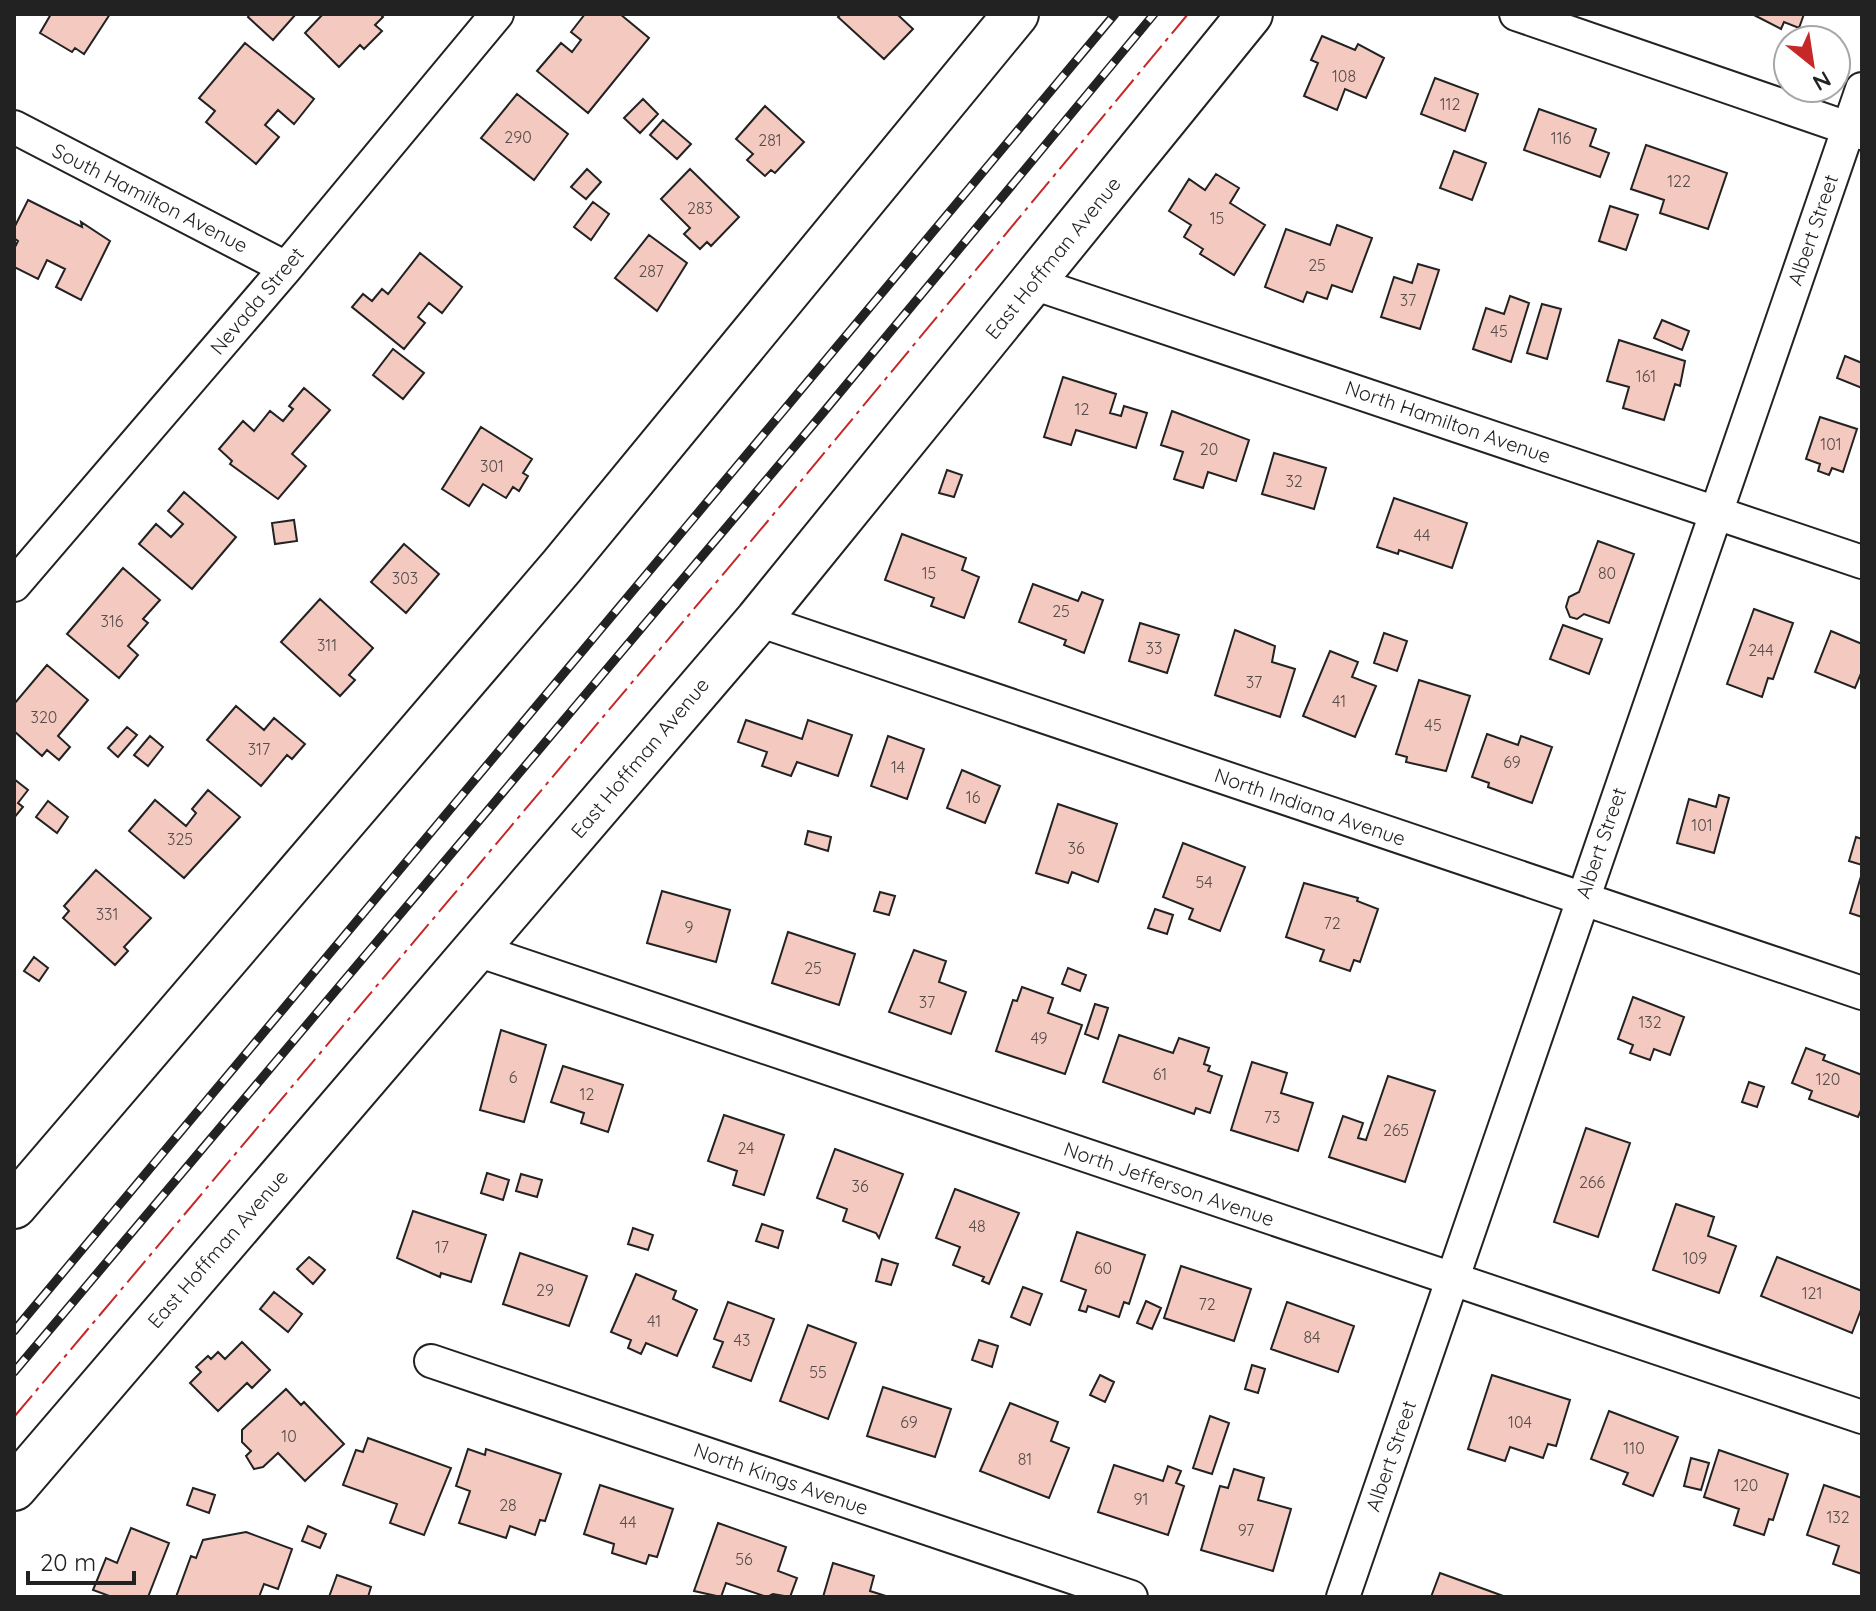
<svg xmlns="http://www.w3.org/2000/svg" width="1876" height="1611" font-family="Quicksand,sans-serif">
<rect width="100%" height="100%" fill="#fff"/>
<!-- building -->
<path fill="#f3c9c0" stroke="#222" stroke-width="2" d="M51 14H110L84 54 75 48 72 52 40 33Z
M250 14H296L273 40 248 17Z
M323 14H380L383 17 375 25 382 31 364 49 360 45 339 67 305 33Z
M585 14H620L649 38 588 113 537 71 561 43 572 52 581 40 571 32Z
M841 14H897L913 29 884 59 838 17Z
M1752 14H1804L1799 28 1784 22 1781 29Z
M1322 36 1355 50 1358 44 1384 58 1366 98 1345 89 1337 110 1304 96 1318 63 1311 60Z
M245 43 314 99 294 124 278 110 265 125 279 137 256 164 206 122 215 111 199 98Z
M1435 78 1478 94 1465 131 1421 114Z
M517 94 568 134 534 180 481 138Z
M643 99 658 114 640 133 624 118Z
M765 106 804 142 775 173 771 170 765 176 747 160 753 154 736 139Z
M1539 109 1596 129 1590 146 1609 153 1600 177 1524 150Z
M663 120 691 144 677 159 650 135Z
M1646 145 1727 173 1708 229 1660 213 1664 200 1631 189Z
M1454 151 1486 163 1472 200 1440 188Z
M587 169 601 182 586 199 571 187Z
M690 169 739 217 711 246 707 242 700 249 684 234 690 228 661 199Z
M1216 174 1239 188 1230 203 1265 225 1234 275 1200 254 1203 249 1184 237 1191 225 1169 211 1189 179 1205 190Z
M28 200 82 227 81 222 110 241 81 300 56 287 65 269 47 260 38 279 14 267V249L18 241 14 238V228Z
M593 202 609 214 591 240 574 227Z
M1610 206 1638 215 1626 250 1599 241Z
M1337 225 1372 238 1352 292 1332 285 1327 299 1307 292 1303 302 1265 287 1286 229 1330 245Z
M649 235 687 263 657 311 615 278Z
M420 253 462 287 442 313 429 303 418 317 425 323 404 349 352 307 363 294 372 301 382 289 388 294Z
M1418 264 1439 270 1420 329 1381 317 1394 277 1412 283Z
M1510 296 1529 303 1511 362 1473 349 1486 308 1504 314Z
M1542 304 1561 309 1547 359 1527 353Z
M1662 320 1689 331 1682 350 1654 338Z
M1619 340 1685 361 1680 386 1675 384 1664 420 1623 408 1629 387 1607 381Z
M393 349 424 373 403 399 373 375Z
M1845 356 1862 363V388L1837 378Z
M1063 377 1116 394 1110 413 1121 416 1124 406 1147 413 1136 448 1076 430 1071 445 1044 437Z
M304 388 330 410 292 454 306 466 278 499 230 464 232 461 219 449 243 421 254 431 270 411 283 421 293 409 289 406Z
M1172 411 1249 440 1236 481 1208 472 1203 488 1174 479 1183 452 1161 445Z
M1820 417 1857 429 1843 472 1832 468 1829 475 1818 471 1820 464 1806 459Z
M481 427 532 459 523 473 528 476 519 491 513 487 506 498 483 484 469 506 442 489Z
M1274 453 1326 468 1314 509 1262 494Z
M947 470 962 475 954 497 939 493Z
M184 492 236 537 192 589 139 544 156 524 171 537 183 524 168 511Z
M1394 498 1467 523 1452 568 1399 550 1398 554 1377 547Z
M294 520 297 541 275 544 272 523Z
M902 534 966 558 962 570 979 577 964 618 931 606 934 598 885 580Z
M1598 541 1634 554 1609 623 1584 614 1577 619 1570 617 1566 607 1569 597 1579 592Z
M404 544 439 574 406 613 371 582Z
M123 568 160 600 143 619 148 623 128 646 138 655 119 678 67 634Z
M1033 584 1078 601 1082 592 1103 600 1084 653 1064 645 1066 640 1019 622Z
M320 599 373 648 349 675 355 680 340 696 281 642Z
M1754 609 1793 623 1773 679 1768 678 1762 697 1727 684Z
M1140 623 1179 635 1167 673 1129 661Z
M1563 625 1602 639 1589 674 1550 659Z
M1235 630 1275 646 1272 662 1295 669 1280 717 1215 695Z
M1831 631 1862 644V671L1855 688 1815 672Z
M1384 633 1407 641 1397 671 1374 663Z
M1330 651 1358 662 1352 677 1376 686 1355 737 1303 716Z
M47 665 88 700 58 736 70 747 59 760 47 750 42 756 14 731V704Z
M1419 680 1470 696 1446 771 1406 762 1407 757 1396 754Z
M236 706 264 730 274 718 305 744 292 759 287 755 261 786 207 740Z
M746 720 802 739 808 720 852 735 838 776 797 762 791 776 762 766 767 752 738 742Z
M127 727 137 735 118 757 108 748Z
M1487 734 1518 745 1521 736 1552 747 1532 803 1488 787 1489 783 1472 777Z
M150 736 163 747 148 766 134 755Z
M888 736 924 749 907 799 871 786Z
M962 770 1000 786 985 823 947 808Z
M14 779 28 790 18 803 23 807 14 818Z
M208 790 240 817 184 878 129 831 155 800 186 826 196 813 192 809Z
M1719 795 1729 798 1714 853 1677 843 1689 799 1716 807Z
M48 801 68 817 57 833 36 817Z
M1058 804 1117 824 1098 882 1072 872 1068 883 1036 873Z
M808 831 831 837 828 851 805 844Z
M1856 837 1862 839V865L1849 861Z
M1183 843 1245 867 1220 931 1189 919 1193 909 1163 897Z
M96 870 151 918 124 947 128 951 115 965 63 918 69 911 64 906Z
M1862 873V917L1850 913Z
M1304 883 1358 898 1357 901 1378 909 1360 962 1354 960 1350 971 1320 961 1324 950 1286 937Z
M662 891 730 910 716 962 647 943Z
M880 892 895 896 889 915 874 911Z
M1155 909 1173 915 1167 934 1148 928Z
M788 932 855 954 839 1005 772 983Z
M914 950 946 961 939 982 966 992 951 1034 889 1012Z
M34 957 48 968 39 981 24 971Z
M1068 968 1086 975 1080 991 1062 984Z
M1022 987 1053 998 1048 1013 1082 1025 1065 1074 996 1051 1013 1000 1017 1001Z
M1633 997 1684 1017 1670 1055 1654 1049 1650 1060 1630 1053 1633 1045 1618 1039Z
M1095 1004 1108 1008 1098 1039 1085 1034Z
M501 1030 546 1045 524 1122 480 1110Z
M1119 1035 1173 1053 1179 1038 1209 1048 1204 1064 1210 1066 1208 1071 1222 1076 1210 1113 1196 1108 1194 1114 1103 1082Z
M1806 1048 1825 1055 1823 1060 1862 1075V1108L1858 1117 1809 1099 1812 1091 1792 1083Z
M1252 1062 1287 1073 1281 1093 1313 1103 1298 1151 1231 1130Z
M563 1066 623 1085 608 1132 581 1123 584 1113 551 1102Z
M1388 1076 1435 1091 1405 1182 1329 1157 1343 1116 1363 1123 1358 1138 1366 1140Z
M1749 1082 1764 1087 1757 1107 1742 1102Z
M724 1115 784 1135 764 1195 733 1185 737 1171 708 1161Z
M1586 1128 1630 1143 1598 1237 1554 1222Z
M835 1149 903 1174 879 1238 876 1233 843 1221 847 1209 817 1198Z
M487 1173 509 1180 503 1200 481 1193Z
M521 1174 542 1180 537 1197 516 1191Z
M955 1189 1019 1213 989 1284 982 1281 984 1277 953 1265 960 1247 936 1238Z
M1676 1204 1714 1217 1708 1236 1736 1246 1719 1293 1653 1270Z
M413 1211 486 1235 471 1282 441 1273 440 1277 397 1258Z
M762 1224 783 1231 778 1248 756 1241Z
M633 1228 653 1235 648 1250 628 1244Z
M1077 1232 1145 1255 1129 1304 1124 1302 1119 1317 1088 1306 1086 1312 1079 1310 1086 1290 1061 1281Z
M520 1253 587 1276 569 1326 503 1304Z
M309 1257 325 1270 313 1284 297 1269Z
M1777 1257 1862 1291V1307L1852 1333 1761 1296Z
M882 1259 898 1264 891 1285 876 1281Z
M1181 1266 1251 1289 1234 1341 1164 1318Z
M636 1274 676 1291 673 1299 697 1310 677 1356 646 1343 641 1354 628 1348 631 1340 611 1332Z
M1023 1287 1042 1294 1030 1325 1011 1317Z
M274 1292 302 1314 288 1332 260 1309Z
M1146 1301 1161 1308 1152 1329 1137 1323Z
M728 1302 774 1319 751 1381 713 1367 723 1342 714 1339Z
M1287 1302 1354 1326 1338 1372 1271 1349Z
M808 1325 856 1343 828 1419 780 1401Z
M979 1340 998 1346 992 1367 972 1360Z
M242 1342 270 1370 252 1388 247 1383 218 1411 190 1383 201 1372 196 1367 208 1356 211 1359 218 1352 225 1359Z
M1252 1365 1265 1369 1258 1393 1245 1389Z
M1100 1375 1114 1382 1105 1402 1090 1395Z
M1492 1375 1570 1400 1556 1446 1548 1444 1543 1458 1510 1447 1505 1461 1468 1449Z
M883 1387 951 1409 935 1457 867 1436Z
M286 1389 301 1405 304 1402 344 1444 305 1481 278 1453 263 1467 254 1469 246 1456 251 1451 242 1442V1430Z
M1010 1403 1058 1422 1051 1441 1069 1448 1049 1498 980 1471Z
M1609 1411 1678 1437 1653 1496 1623 1484 1628 1473 1591 1459Z
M1210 1416 1229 1423 1212 1474 1193 1468Z
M368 1438 451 1468 424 1535 390 1523 397 1504 343 1485 356 1450 363 1452Z
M468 1449 485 1455 486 1449 561 1474 545 1521 540 1520 535 1535 510 1526 506 1538 459 1523 470 1491 456 1486Z
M1719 1450 1788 1474 1773 1520 1769 1519 1764 1535 1734 1525 1739 1509 1704 1497Z
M1691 1458 1709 1463 1701 1490 1684 1486Z
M1114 1465 1163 1481 1168 1466 1181 1471 1176 1483 1184 1486 1168 1535 1098 1512Z
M1234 1469 1264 1478 1258 1500 1291 1509 1273 1571 1201 1550 1220 1486 1228 1488Z
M600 1485 673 1509 657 1557 649 1555 646 1564 612 1553 614 1544 584 1534Z
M1824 1485 1862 1498V1574L1833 1564 1839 1546 1807 1535Z
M193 1488 215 1495 209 1513 187 1505Z
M718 1523 786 1547 778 1571 797 1578 790 1597 773 1594 767 1597 726 1583 721 1597 694 1591Z
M308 1526 326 1534 320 1548 302 1541Z
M131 1528 169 1543 148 1597H112L93 1590 106 1558 117 1563Z
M246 1532 292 1549 278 1589 264 1584 259 1597H176L191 1556 196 1558 203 1540Z
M833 1563 874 1576 870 1591 889 1597H823Z
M1440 1573 1506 1597H1431Z
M337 1575 371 1587 368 1597H329Z"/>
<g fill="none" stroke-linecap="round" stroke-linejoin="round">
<!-- street casing -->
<g stroke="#222" stroke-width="36">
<path id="street" d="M1516 14 1862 133
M14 127 286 268
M1033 283 1862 562
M14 585 286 268 497 14
M758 620 1862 993
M477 950 1862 1417
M431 1361 1131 1597
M1343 1597 1862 89"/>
</g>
<!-- secondary casing -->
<g stroke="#222" stroke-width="48">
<path id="secondary" d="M14 1206 562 566 1016 14
M14 1488 758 620 1250 14"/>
</g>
<!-- street -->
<use href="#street" stroke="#fff" stroke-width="32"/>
<!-- secondary -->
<use href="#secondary" stroke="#fff" stroke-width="44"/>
<!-- rail casing -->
<g stroke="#222" stroke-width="9">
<path id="rail" d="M14 1331 1115 14
M14 1372 822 414 1154 14"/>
</g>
<!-- rail -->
<use href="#rail" stroke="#fff" stroke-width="6" stroke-dasharray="18" stroke-linecap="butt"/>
<!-- power -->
<path stroke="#c62828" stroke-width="2" stroke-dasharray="28 6 4 6" stroke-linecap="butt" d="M14 1417 767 522 1188 14"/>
</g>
<g text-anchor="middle" stroke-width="6" stroke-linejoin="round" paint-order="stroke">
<!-- number labels -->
<g font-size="16" fill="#564c4a">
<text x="1344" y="82">108</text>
<text x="1450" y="110">112</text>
<text x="518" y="143">290</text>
<text x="1561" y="144">116</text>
<text x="770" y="146">281</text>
<text x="1679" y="187">122</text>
<text x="700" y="214">283</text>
<text x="1217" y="224">15</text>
<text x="1317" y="271">25</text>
<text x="651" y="277">287</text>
<text x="1408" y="306">37</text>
<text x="1499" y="337">45</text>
<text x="1646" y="382">161</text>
<text x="1082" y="415">12</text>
<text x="1831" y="450">101</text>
<text x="1209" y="455">20</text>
<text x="492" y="472">301</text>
<text x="1294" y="487">32</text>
<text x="1422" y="541">44</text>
<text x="929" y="579">15</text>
<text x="1607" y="579">80</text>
<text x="405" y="584">303</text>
<text x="1061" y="617">25</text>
<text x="112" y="627">316</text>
<text x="327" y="651">311</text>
<text x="1154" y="654">33</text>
<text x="1761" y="656">244</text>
<text x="1254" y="688">37</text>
<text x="1339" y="707">41</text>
<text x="44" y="723">320</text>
<text x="1433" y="731">45</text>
<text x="259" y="755">317</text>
<text x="1512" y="768">69</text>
<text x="898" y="773">14</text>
<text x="973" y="803">16</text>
<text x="1702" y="831">101</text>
<text x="180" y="845">325</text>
<text x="1076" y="854">36</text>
<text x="1204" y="888">54</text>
<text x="107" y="920">331</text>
<text x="1332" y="929">72</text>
<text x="689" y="933">9</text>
<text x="813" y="974">25</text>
<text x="927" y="1008">37</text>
<text x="1650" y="1028">132</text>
<text x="1039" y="1044">49</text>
<text x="1160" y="1080">61</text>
<text x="513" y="1083">6</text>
<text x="1828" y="1085">120</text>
<text x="587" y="1100">12</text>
<text x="1272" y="1123">73</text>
<text x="1396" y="1136">265</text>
<text x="746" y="1154">24</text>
<text x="1592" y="1188">266</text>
<text x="860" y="1192">36</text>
<text x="977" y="1232">48</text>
<text x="442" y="1253">17</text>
<text x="1695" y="1264">109</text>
<text x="1103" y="1274">60</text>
<text x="545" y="1296">29</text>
<text x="1812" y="1299">121</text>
<text x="1207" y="1310">72</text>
<text x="654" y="1327">41</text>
<text x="1312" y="1343">84</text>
<text x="742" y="1346">43</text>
<text x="818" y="1378">55</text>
<text x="909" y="1428">69</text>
<text x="1520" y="1428">104</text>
<text x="289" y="1442">10</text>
<text x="1634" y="1454">110</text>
<text x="1025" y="1465">81</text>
<text x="1746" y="1491">120</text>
<text x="1141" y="1505">91</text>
<text x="508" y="1511">28</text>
<text x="1838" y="1523">132</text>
<text x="628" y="1528">44</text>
<text x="1246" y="1536">97</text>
<text x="744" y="1565">56</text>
</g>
<!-- street labels -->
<g font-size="20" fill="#222" stroke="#fff">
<text transform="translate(150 198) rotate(27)" y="7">South Hamilton Avenue</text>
<text transform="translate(1813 230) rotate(-71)" y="7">Albert Street</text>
<text transform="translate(1053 258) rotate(-51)" y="7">East Hoffman Avenue</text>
<text transform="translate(257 301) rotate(-50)" y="7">Nevada Street</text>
<text transform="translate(1448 422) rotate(19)" y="7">North Hamilton Avenue</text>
<text transform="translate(640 758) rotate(-50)" y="7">East Hoffman Avenue</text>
<text transform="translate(1310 807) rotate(19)" y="7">North Indiana Avenue</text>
<text transform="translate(1601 843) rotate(-71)" y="7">Albert Street</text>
<text transform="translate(1169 1184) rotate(19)" y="7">North Jefferson Avenue</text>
<text transform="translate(218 1249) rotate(-49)" y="7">East Hoffman Avenue</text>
<text transform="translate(1391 1456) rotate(-71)" y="7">Albert Street</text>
<text transform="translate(781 1479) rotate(19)" y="7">North Kings Avenue</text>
</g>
</g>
<!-- border -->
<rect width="1876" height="1611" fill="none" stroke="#222222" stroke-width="32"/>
<!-- north arrow -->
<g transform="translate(1812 64) rotate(150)"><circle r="38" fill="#ffffff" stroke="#a7a7a7" stroke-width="2"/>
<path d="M0-6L14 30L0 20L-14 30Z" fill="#c62828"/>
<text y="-12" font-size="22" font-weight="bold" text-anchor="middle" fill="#222222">N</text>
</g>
<!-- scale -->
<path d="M28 1571v12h106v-12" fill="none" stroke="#222222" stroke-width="4"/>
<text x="40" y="1571" font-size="24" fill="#222222" stroke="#ffffff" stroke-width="6" paint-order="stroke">20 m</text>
</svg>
